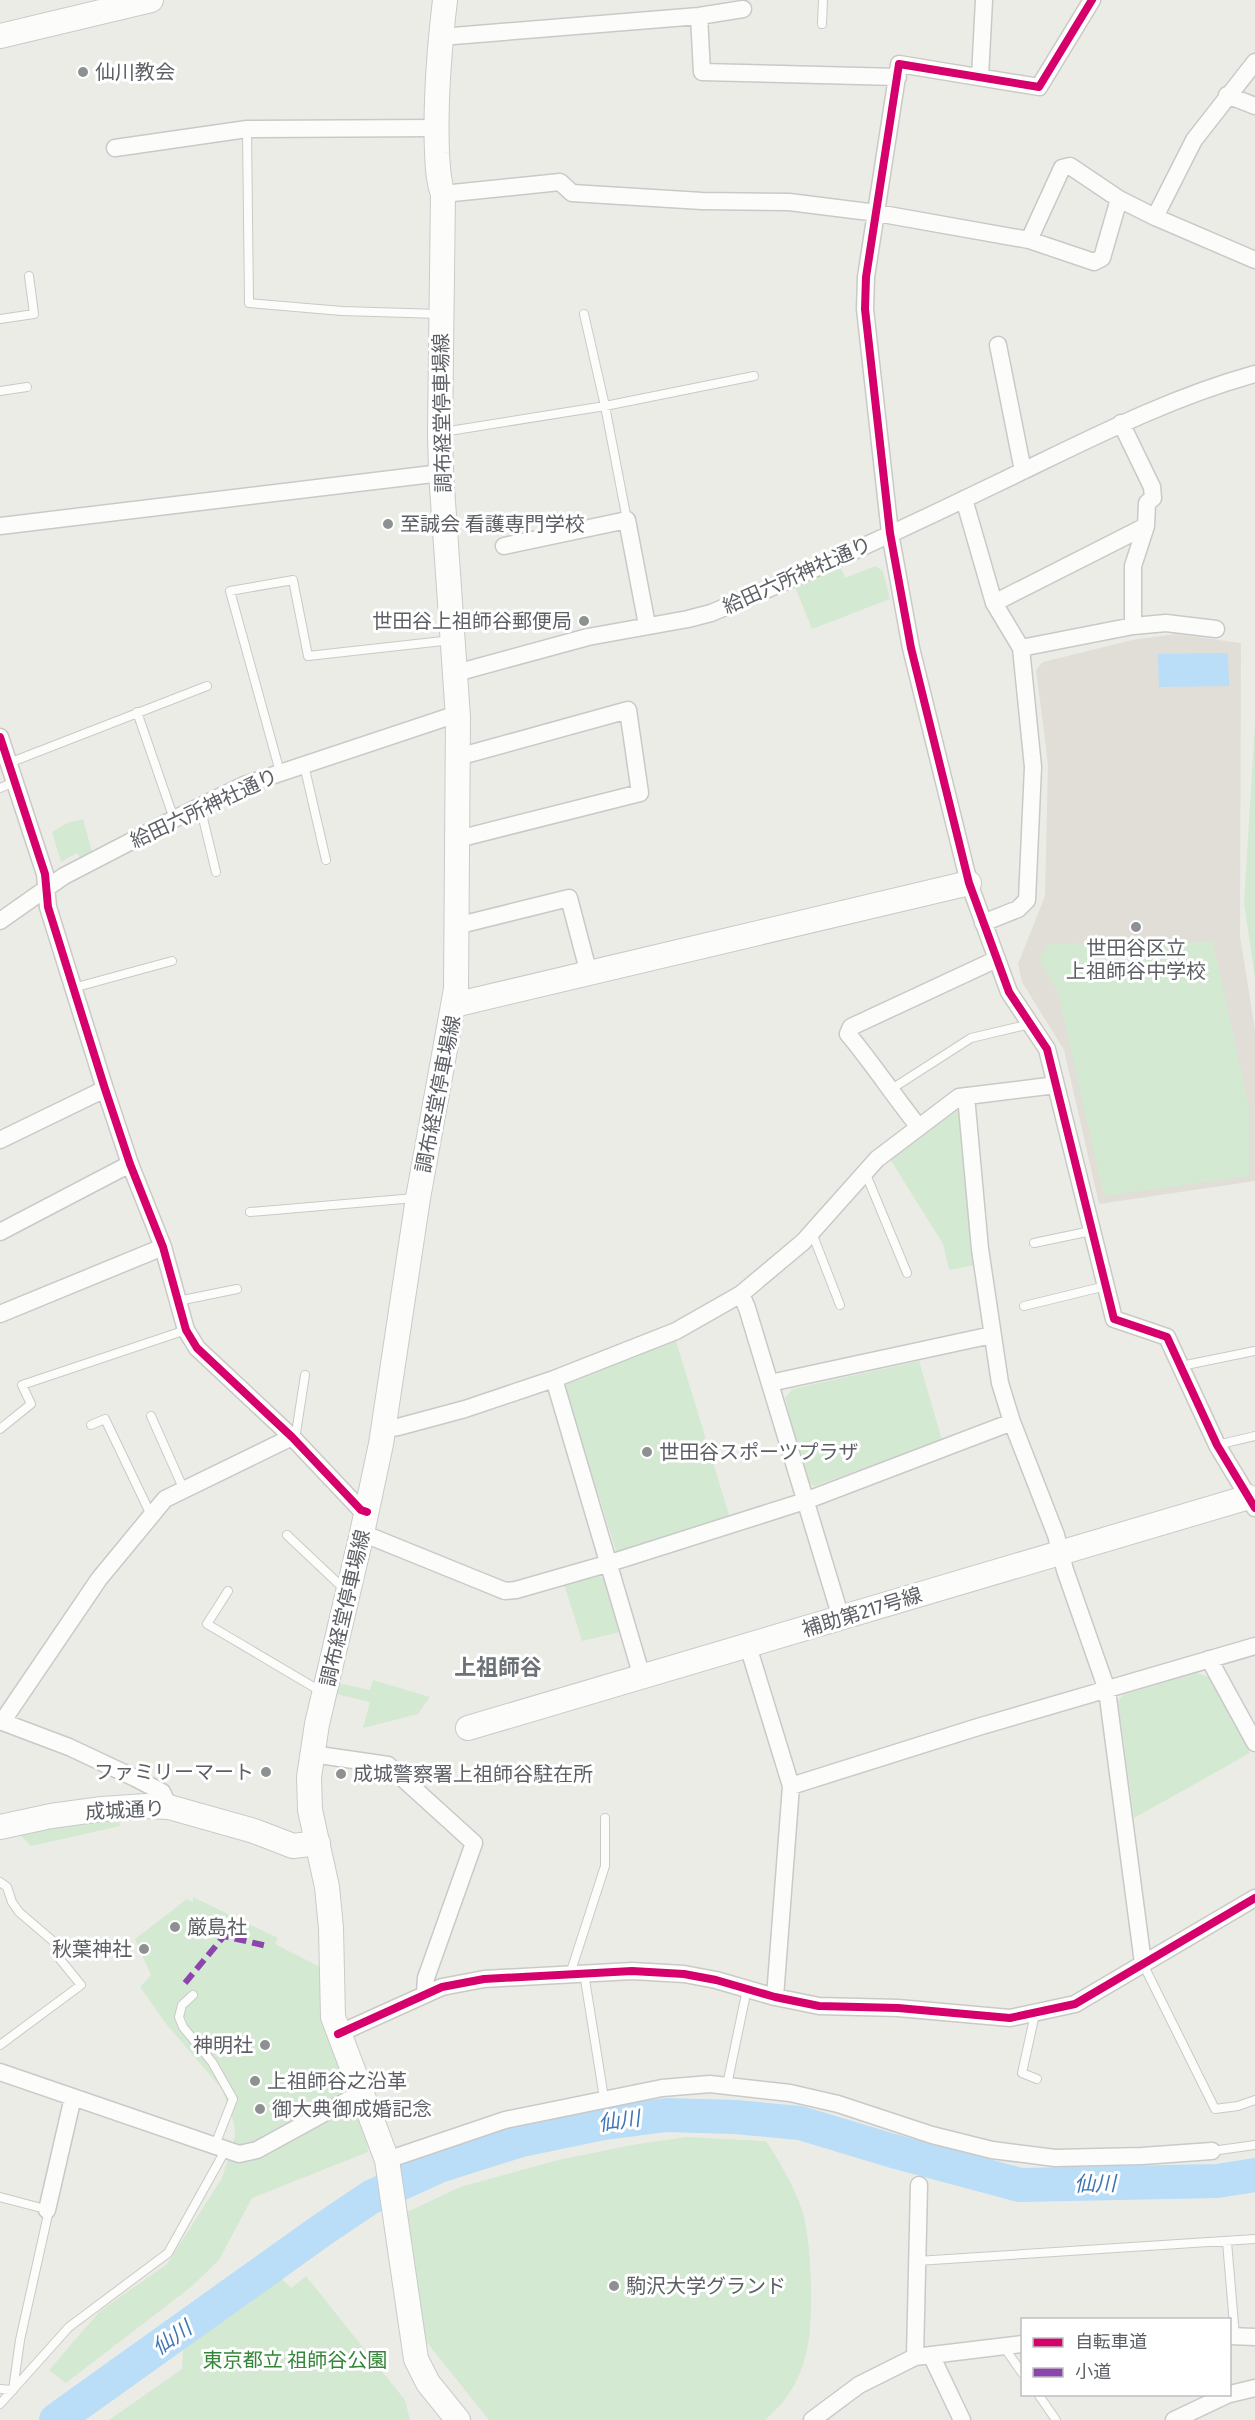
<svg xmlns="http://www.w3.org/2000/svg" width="1255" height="2420" font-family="'Fira Sans Condensed','Noto Sans JP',sans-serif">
<rect width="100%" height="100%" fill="#ecece7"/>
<!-- education -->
<path fill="#e0ded6" d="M1176 634 1241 643 1240 936 1255 1030V1181L1099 1204 1064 1050 1022 982 1018 964 1045 896 1048 764 1036 670 1043 662 1132 640Z"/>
<!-- green -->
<path fill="#d4e9d2" d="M840 566 845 578 875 566 883 571 890 599 812 629 795 587Z
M1255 723V978L1244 903Z
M83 819 92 852 80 858 77 853 61 862 52 832 67 823Z
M1213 942 1249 1108V1176L1104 1196 1058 992 1039 959 1048 944Z
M960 1106 976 1265 949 1270 943 1244 890 1159Z
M676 1341 730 1518 617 1554 564 1385Z
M919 1361 942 1440 815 1486 807 1483 785 1398 792 1389Z
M597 1575 604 1579 620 1632 582 1641 564 1584Z
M1197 1673 1209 1677 1250 1753 1134 1818 1118 1701 1123 1695Z
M373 1680 430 1697 418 1714 363 1728 370 1702 336 1694 338 1683 370 1690Z
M118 1815 120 1826 31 1846 19 1834Z
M193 1897 278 1938 275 1944 320 1967 326 2020 366 2137 368 2152 252 2198 219 2260 191 2287 66 2383 49 2370 100 2311 167 2264 222 2178 235 2136 234 2123 222 2089 167 2025 140 1987 151 1975 135 1939 187 1899 193 1902Z
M686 2137 766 2141C780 2162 794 2186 802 2210 809 2233 810 2259 811 2283 812 2337 810 2382 765 2420H489L424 2339 405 2213 460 2187 558 2160 632 2145Z
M274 2271 291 2288 306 2276 405 2400 410 2420H109L182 2369 183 2348Z"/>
<!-- water -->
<path fill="#baddf8" d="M1228 653 1229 686 1159 687 1158 654Z"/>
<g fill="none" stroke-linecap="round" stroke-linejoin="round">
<!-- river -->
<path stroke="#baddf8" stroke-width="34" d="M56 2420 322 2230 371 2197 439 2166 521 2140 598 2124 666 2115 735 2117 800 2123 893 2151 1020 2185 1217 2181 1255 2175"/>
<!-- lane casing -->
<g stroke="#c9c9c9" stroke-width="10">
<path id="lane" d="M822 24 823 0
M247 129 249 303 342 311 440 314
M584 314 605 406 627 520
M0 319 34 314 29 276
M0 391 27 387
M443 432 605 406 754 376
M137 712 174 819
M9 763 207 686
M304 765 326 860
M280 772 230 591 293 580 308 656 452 640
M0 788 16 781
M200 806 216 872
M73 988 172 961
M890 1090 971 1038 1030 1024
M865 1172 907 1273
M250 1212 415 1198
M812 1233 840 1305
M1034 1243 1091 1231
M178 1301 237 1289
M1024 1306 1106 1286
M1181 1366 1255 1351
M151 1416 184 1490
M91 1425 105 1419 151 1515
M0 1429 31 1404 22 1385 186 1330
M292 1437 296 1433 305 1375
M1217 1445 1255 1436
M287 1535 341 1586 346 1587
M228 1591 207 1624 322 1692
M0 1882 7 1887 12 1902 19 1912 54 1942 59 1958 81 1985 0 2045
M1143 1964 1215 2109 1238 2106 1255 2100
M584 1973 604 2098
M570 1974 605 1866V1818
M193 1995 182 2005 179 2017 183 2027 212 2062 233 2099 215 2145
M1035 2014 1022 2073 1037 2079
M727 2085 747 1989
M1212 2151 1255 2145
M0 2197 49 2210 20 2340 13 2390 0 2389
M1227 2242 1235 2336
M917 2261 1255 2239
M1004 2347 1022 2373
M1038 2394 1056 2420
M0 2404 69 2327 168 2253 226 2149"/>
</g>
<!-- street casing -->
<g stroke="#c9c9c9" stroke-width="19">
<path id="street" d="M1092 0 1039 87 899 64 866 277 865 309 890 533 911 648 969 883 1009 992 1047 1049 1114 1319 1167 1337 1217 1445 1255 1508
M699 16 702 72 898 77
M441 37 699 16 743 9
M980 77 984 0
M1227 95 1255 106
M115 148 247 129 436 128
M443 194 560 182 572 193 702 201 789 202 877 213 1029 240 1094 262 1102 258 1119 199
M1155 217 1194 140 1255 62
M1029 240 1062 168 1070 166 1119 199 1155 217 1255 260
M998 345 1023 471
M1121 423 1152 487 1153 498 1147 503 1146 526 1133 566V626
M964 499 994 603 1021 648 1033 767 1027 900 1018 909 983 923
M0 526 441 473
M504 546 627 520 647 625
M994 603 1146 526
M1021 648 1133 626 1166 623 1216 629
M456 673 588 637 688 619 711 613C809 573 905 528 1000 482 1084 442 1165 399 1255 374
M0 737 45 874 48 907 105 1089 130 1164 163 1247 186 1330 197 1348 292 1437 361 1510 367 1512
M458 757 628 710 640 793 458 839
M0 921 64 876 174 819 244 785 448 717H458
M456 926 569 898 589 974
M966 1096 980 1249 1000 1383 1012 1422 1056 1535 1065 1570 1107 1690 1143 1963
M918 1126C894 1096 873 1064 848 1034L851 1027 997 959
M0 1140 105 1089
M0 1232 130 1164
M741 1294 747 1308 841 1618
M0 1314 163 1247
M554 1379 642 1677
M770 1383 992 1335
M384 1429 398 1427 465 1409 554 1379 676 1331 741 1294 803 1242 877 1159 959 1097 1056 1085
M362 1533 505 1591 516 1590 610 1563 805 1501 1012 1422
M748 1646 791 1786 775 1997
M1209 1659 1255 1743
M0 1721 69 1747 135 1778 162 1792 169 1807
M2 1722 99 1579 165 1499 292 1437
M312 1754 388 1765 474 1843 426 1978 425 1993
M791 1786 978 1727 1255 1646
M338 2034 442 1987 484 1979 632 1971 684 1974 716 1980 775 1997 819 2006 898 2008 1010 2018 1075 2004 1255 1898
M0 2072 239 2154 257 2150 361 2093
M387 2160 505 2120 662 2088 710 2084 790 2093 838 2104 932 2135 992 2150 1055 2158 1142 2156 1212 2151
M47 2210 73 2097
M1230 2336 1255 2337
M931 2355 962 2420
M915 2357 919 2185
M1230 2394 1255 2388
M812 2420 859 2385 915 2357 1022 2344
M1174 2420 1229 2394"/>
</g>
<!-- secondary casing -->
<g stroke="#c9caca" stroke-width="26">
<path id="secondary" d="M445 0C439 51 435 102 437 153 438 168 438 181 443 194L440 433 441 473 458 717 456 989 418 1198 381 1444 362 1533 317 1724 309 1777 310 1810 327 1887 331 1928 333 2017 387 2160 416 2359 428 2383 458 2420
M0 36 151 0
M454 1005 969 883
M468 1728 1249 1497
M0 1827 51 1816 102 1809 146 1806 169 1807 254 1831 293 1846 318 1843"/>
</g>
<!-- lane -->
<use href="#lane" stroke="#fcfcfb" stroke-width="8"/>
<!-- street -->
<use href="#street" stroke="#fcfcfb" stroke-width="16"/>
<!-- secondary -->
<use href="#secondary" stroke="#fcfcfb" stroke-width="24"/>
<!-- quiet -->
<path stroke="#8e44ad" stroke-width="6" stroke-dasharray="12 6" stroke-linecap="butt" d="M185 1983 224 1936 267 1946"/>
<!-- cycleway casing -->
<g stroke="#fff" stroke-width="11">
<path id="cycleway" d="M1092 0 1039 87 899 64 866 277 865 309 890 533 911 648 969 883 1009 992 1047 1049 1114 1319 1167 1337 1217 1445 1255 1508
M0 737 45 874 48 907 105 1089 130 1164 163 1247 186 1330 197 1348 292 1437 361 1510 367 1512
M338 2034 442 1987 484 1979 632 1971 684 1974 716 1980 775 1997 819 2006 898 2008 1010 2018 1075 2004 1255 1898"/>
</g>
<!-- cycleway -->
<use href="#cycleway" stroke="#d6006c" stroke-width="8"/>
</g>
<!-- markers -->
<g fill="#8e9192" stroke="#fff" stroke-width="2">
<circle cx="83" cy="72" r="6"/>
<circle cx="388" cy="524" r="6"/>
<circle cx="584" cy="621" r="6"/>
<circle cx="1136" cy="927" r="6"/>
<circle cx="647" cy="1452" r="6"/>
<circle cx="266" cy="1772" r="6"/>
<circle cx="341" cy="1774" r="6"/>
<circle cx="175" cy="1927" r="6"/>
<circle cx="144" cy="1949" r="6"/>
<circle cx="265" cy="2045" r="6"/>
<circle cx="255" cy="2081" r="6"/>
<circle cx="260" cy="2109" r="6"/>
<circle cx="614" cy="2286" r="6"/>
</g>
<g text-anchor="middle" stroke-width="6" stroke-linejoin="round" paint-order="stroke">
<!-- poi labels -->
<g font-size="20" fill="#5c6065" stroke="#fff" text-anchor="start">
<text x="95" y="79">仙川教会</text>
<text x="400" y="531">至誠会 看護専門学校</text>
<text x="572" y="628" text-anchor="end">世田谷上祖師谷郵便局</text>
<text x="1136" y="955" text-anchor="middle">世田谷区立<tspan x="1136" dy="23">上祖師谷中学校</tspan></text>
<text x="659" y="1459">世田谷スポーツプラザ</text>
<text x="254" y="1779" text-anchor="end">ファミリーマート</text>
<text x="353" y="1781">成城警察署上祖師谷駐在所</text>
<text x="187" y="1934">厳島社</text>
<text x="132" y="1956" text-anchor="end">秋葉神社</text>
<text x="253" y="2052" text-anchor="end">神明社</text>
<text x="267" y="2088">上祖師谷之沿革</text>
<text x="272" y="2116">御大典御成婚記念</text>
<text x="626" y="2293">駒沢大学グランド</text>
</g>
<!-- street labels -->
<g font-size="20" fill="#5c6065" stroke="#fff">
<text transform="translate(442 413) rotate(-91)" y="7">調布経堂停車場線</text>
<text transform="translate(797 575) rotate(-24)" y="7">給田六所神社通り</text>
<text transform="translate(204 808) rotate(-25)" y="7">給田六所神社通り</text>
<text transform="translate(438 1094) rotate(-79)" y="7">調布経堂停車場線</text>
<text transform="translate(345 1608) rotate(-77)" y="7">調布経堂停車場線</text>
<text transform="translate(862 1612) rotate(-17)" y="7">補助第217号線</text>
<text transform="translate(125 1810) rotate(-3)" y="7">成城通り</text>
</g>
<!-- park labels -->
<g font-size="20" fill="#338538" stroke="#fff">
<text x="295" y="2367">東京都立 祖師谷公園</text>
</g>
<!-- water labels -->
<g font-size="21" font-style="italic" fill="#3e76b4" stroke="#fff">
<text transform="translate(619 2121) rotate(-8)" y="7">仙川</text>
<text transform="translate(1095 2184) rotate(-1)" y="7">仙川</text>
<text transform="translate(172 2338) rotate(-35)" y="7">仙川</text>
</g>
<!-- quarter labels -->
<g font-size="22" font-weight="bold" fill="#6d7277" stroke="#fff">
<text x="498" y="1675">上祖師谷</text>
</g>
</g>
<!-- legend -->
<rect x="1021" y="2318" width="210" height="78" fill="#ffffff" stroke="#bebfc1" stroke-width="1.5"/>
<rect x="1033" y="2338" width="30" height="9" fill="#d6006c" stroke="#bebfc1" stroke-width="1.5"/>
<text x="1075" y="2348" font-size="18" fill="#5c6065">自転車道</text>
<rect x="1033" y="2368" width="30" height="9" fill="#8e44ad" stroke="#bebfc1" stroke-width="1.5"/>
<text x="1075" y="2378" font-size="18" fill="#5c6065">小道</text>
</svg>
